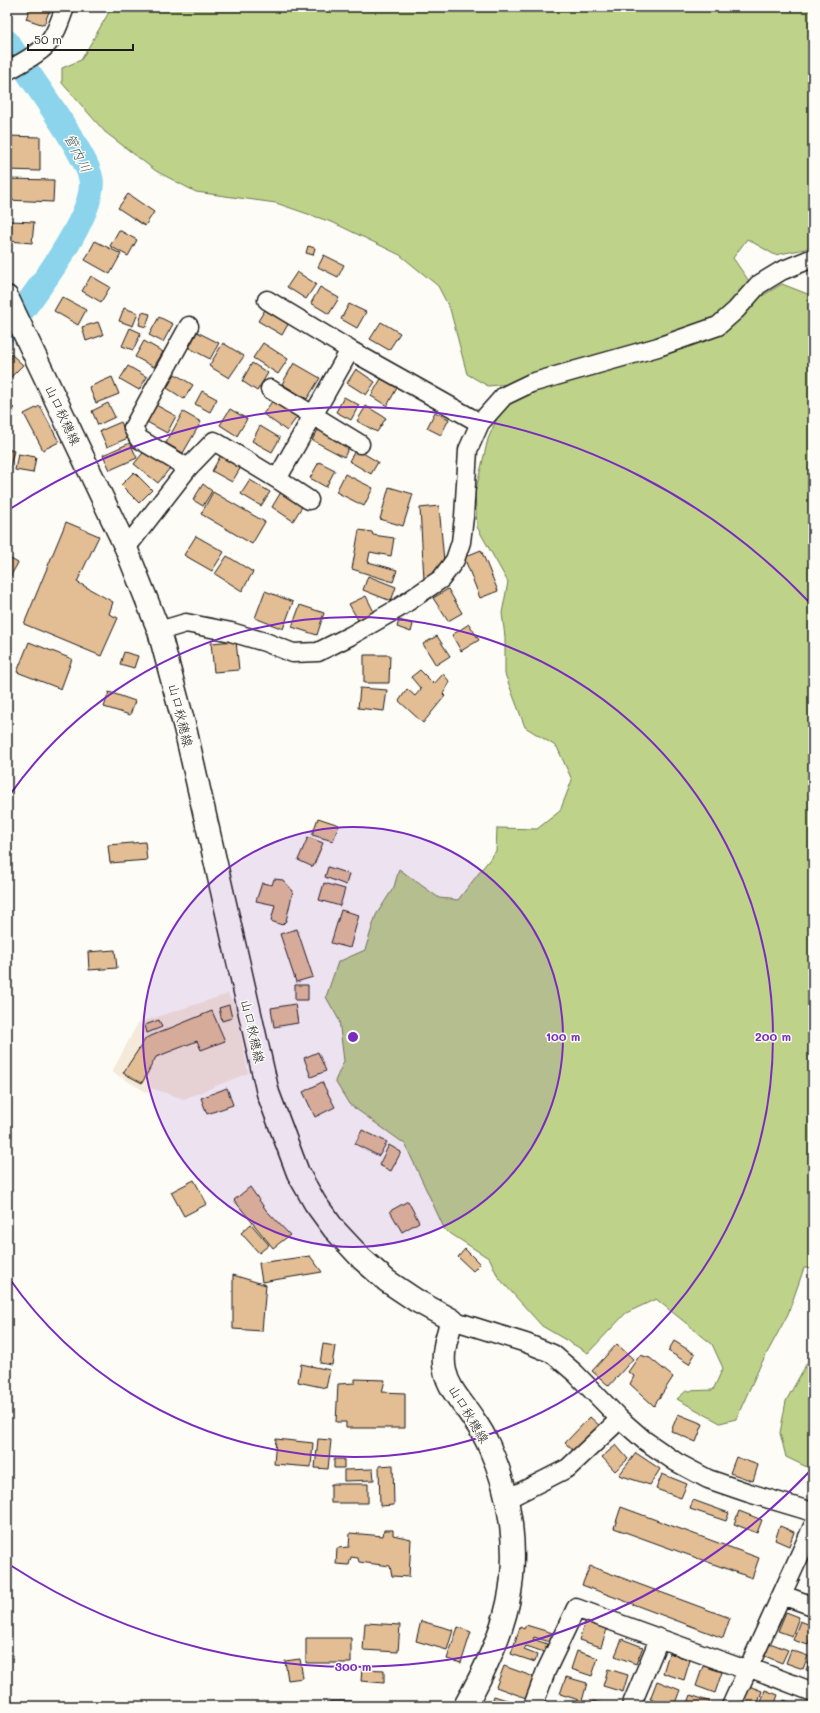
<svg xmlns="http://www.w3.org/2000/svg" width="820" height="1713" font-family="Mali,'Klee One',sans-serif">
<rect width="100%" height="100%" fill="#fdfcf7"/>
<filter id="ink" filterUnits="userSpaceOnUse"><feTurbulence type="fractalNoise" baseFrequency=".025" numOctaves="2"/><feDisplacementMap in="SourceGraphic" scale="8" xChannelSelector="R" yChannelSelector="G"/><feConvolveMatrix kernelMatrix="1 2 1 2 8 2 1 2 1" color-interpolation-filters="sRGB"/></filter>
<g filter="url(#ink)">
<!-- built -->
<path fill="#f5e9d9" d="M228 994 236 1009 248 1073 184 1099 151 1088 148 1093 112 1072 138 1023Z"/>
<!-- green -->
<path fill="#bed389" stroke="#6d7852" d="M112 7H813V245L805 249 775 255 747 239 733 258 760 297 782 284 810 295H813V1268H804L788 1314 760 1366 736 1419 720 1423 677 1399 686 1391 713 1390 723 1368 712 1344 656 1299 626 1313 588 1353 542 1326 498 1277 490 1259 445 1230 405 1144 349 1104 335 1081 344 1061 339 1020 326 997 338 962 365 950 376 915 394 887 399 869 439 898 458 900 496 851 497 828 537 829 560 811 572 780 557 747 525 727 505 674V637L502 613 508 582 477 527 475 493 488 439 501 409 510 384 488 386 467 374 450 309 438 286 400 255 334 223 276 203 196 192 156 171 105 132 62 83V68L81 60Z
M813 1352V1470L786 1457 780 1433 786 1401Z"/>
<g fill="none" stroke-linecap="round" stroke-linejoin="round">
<!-- river -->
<path stroke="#8bd4ec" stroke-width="25" d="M7 42C30 76 55 110 76 146 81 156 89 167 91 179 97 215 30 301 7 330"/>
</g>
<!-- building -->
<path fill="#e3bd94" stroke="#1c1c1c" d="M30 7H44L50 9 44 25 26 19Z
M8 136 40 137V171L7 170Z
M7 179 54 180 53 202 7 200Z
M128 194 154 212 145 226 118 208Z
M10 221 34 222 32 243 9 241Z
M119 230 137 240 128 256 110 246Z
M95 241 121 254 110 274 85 260Z
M308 246 315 248 313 255 306 253Z
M324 255 344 265 338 277 318 267Z
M297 272 316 284 306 299 287 287Z
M91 276 110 287 101 302 82 291Z
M320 287 339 298 329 314 311 303Z
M62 297 86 310 78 325 54 311Z
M349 304 366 312 357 328 341 319Z
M268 305 291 319 282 335 258 321Z
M124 308 138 313 133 326 119 321Z
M142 312 150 314 146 327 139 325Z
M159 317 173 324 163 342 149 335Z
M98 322 103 335 86 341 82 327Z
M381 322 400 333 389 350 370 339Z
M130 328 141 333 133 350 122 346Z
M197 332 219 343 210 359 189 348Z
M144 341 163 352 154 367 135 357Z
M223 343 244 356 229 378 209 366Z
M263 343 288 359 278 374 253 358Z
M11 354 23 365 10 378 7 375V359Z
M252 363 268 373 257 391 242 381Z
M294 363 320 378 307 399 282 384Z
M128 366 147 377 139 390 120 379Z
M356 369 375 382 366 395 347 383Z
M175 374 193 385 184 399 167 388Z
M112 377 119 394 96 403 89 387Z
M382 377 398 386 387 406 371 396Z
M202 391 217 399 210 412 195 404Z
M276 396 299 414 287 431 263 414Z
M344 397 359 405 351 420 336 412Z
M108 403 115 417 98 425 92 411Z
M156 405 176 416 167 433 147 422Z
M7 406 14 408 10 425 7 424Z
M40 406 59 442 43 450 24 414Z
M366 406 386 418 377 432 357 421Z
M230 409 247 419 237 436 220 425Z
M183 412 201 422 183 453 166 443Z
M435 412 449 419 441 435 427 428Z
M121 422 128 438 107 447 100 431Z
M321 425 352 442 344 457 312 440Z
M260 426 280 438 272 452 252 441Z
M130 443 137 458 110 470 103 455Z
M7 449 14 451 9 470H7Z
M146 449 170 468 158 483 134 464Z
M356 449 378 462 371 474 349 461Z
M18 454 36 457 33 473 15 470Z
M221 455 241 467 232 482 212 471Z
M319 462 335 470 326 487 310 478Z
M134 472 152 490 139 503 121 485Z
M345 474 373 488 364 506 336 492Z
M250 480 270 492 261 506 241 494Z
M203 484 212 491 203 506 193 500Z
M389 487 413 494 403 526 380 519Z
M213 492 265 522 252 544 201 514Z
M281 492 303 505 293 521 272 507Z
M439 506 444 561 434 573 424 580 420 508Z
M66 522 99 536 77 582 113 602 109 614 118 618 101 656 24 624Z
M359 530 372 532 373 535 394 538 391 556 370 552 368 562 397 570 393 582 352 569Z
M196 536 224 552 212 571 184 555Z
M481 550 498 591 480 598 464 557Z
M227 556 253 572 242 591 215 574Z
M7 557 18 563 7 582Z
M368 576 396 587 391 601 363 590Z
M448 589 462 613 448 621 433 598Z
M265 591 293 602 283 629 255 618Z
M366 596 374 612 358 620 349 604Z
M300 605 324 613 317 635 292 627Z
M399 620 413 624 411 632 397 627Z
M469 624 479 640 461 651 452 635Z
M437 636 450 656 436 665 423 644Z
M236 641 239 670 214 672 211 643Z
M29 642 72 659 61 689 17 672Z
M124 652 138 656 134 668 120 664Z
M364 655H390L389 683H364Z
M420 670 434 684 443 674 450 682 443 694 445 696 423 723 399 701 407 689 415 696 421 689 411 677Z
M360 688 387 690 384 711 358 708Z
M109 692 135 701 130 715 104 707Z
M318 818 339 825 333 841 312 835Z
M308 837 323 843 313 867 298 860Z
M145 842 147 860 110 863 108 845Z
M328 867 349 874 346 885 325 877Z
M274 879 283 880 293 891 286 921 282 925 271 921 275 905 256 901 262 883 272 885Z
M324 883 345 889 340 906 319 900Z
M341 910 359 915 350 948 331 943Z
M297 929 313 977 296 982 280 934Z
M115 950 117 968 89 970 88 952Z
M295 985H308V1000H295Z
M295 1004 298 1023 274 1027 271 1008Z
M229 1005 232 1018 222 1021 219 1008Z
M212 1011 225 1041 201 1050 197 1041 156 1057 142 1083 123 1073 146 1038Z
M159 1020 162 1027 147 1033 145 1025Z
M318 1052 326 1071 311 1077 304 1058Z
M322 1082 335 1107 315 1117 303 1092Z
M227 1088 233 1105 207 1114 201 1098Z
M362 1130 387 1142 379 1156 355 1144Z
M389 1145 401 1152 391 1171 379 1165Z
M194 1180 207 1204 184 1216 171 1192Z
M250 1187 266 1210 290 1235 273 1248 234 1200Z
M408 1201 419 1222 402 1232 390 1211Z
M251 1224 269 1245 259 1253 241 1233Z
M465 1249 480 1264 473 1271 458 1257Z
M310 1256 322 1272 262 1282 259 1263Z
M233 1275 266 1285 262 1331 233 1329Z
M674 1341 695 1354 689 1364 668 1351Z
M323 1344 335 1346 332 1365 320 1363Z
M617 1344 633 1359 609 1386 592 1371Z
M640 1355 650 1358 673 1377 654 1406 630 1384 634 1376 628 1372Z
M301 1364 330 1370 326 1388 298 1382Z
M355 1379 385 1380 382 1392 405 1393V1428H346V1422H336L338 1384 355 1383Z
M678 1414 703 1424 696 1442 671 1431Z
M590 1417 601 1427 576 1453 565 1443Z
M276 1439 313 1443 311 1467 274 1464Z
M318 1439 331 1440 328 1469 315 1468Z
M616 1445 628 1459 615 1471 602 1457Z
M636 1453 660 1469 650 1485 619 1475Z
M736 1457 758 1465 753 1481 730 1473Z
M334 1459H344V1468H334Z
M393 1465 394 1505 380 1506 379 1466Z
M373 1469 374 1480 344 1481V1470Z
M662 1474 687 1484 681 1498 656 1489Z
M331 1484H368V1503H331Z
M693 1500 729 1513 726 1521 690 1509Z
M621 1507 759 1558 752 1578 614 1528Z
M739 1511 762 1520 757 1533 734 1524Z
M780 1526 794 1532 789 1546 775 1540Z
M384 1530H393V1535L411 1539 409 1577 392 1576 390 1566 359 1562 358 1558 351 1557 349 1565 336 1564 337 1548 349 1547 350 1533 383 1536Z
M590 1566 730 1618 723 1638 582 1585Z
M786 1612 799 1617 792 1636 778 1631Z
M421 1621 453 1630 447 1650 416 1641Z
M800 1621 813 1626V1631L808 1645 793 1640Z
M585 1622 607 1629 601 1647 579 1640Z
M365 1623 400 1625 398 1652 363 1650Z
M526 1625 556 1634 553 1643 534 1637 533 1639 547 1644 544 1652 526 1646 524 1650 537 1655 535 1662 511 1654 520 1627 524 1629Z
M458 1627 471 1632 461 1663 447 1659Z
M306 1638H351V1663H306Z
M622 1639 643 1647 636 1664 615 1656Z
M770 1643 788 1650 782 1663 765 1656Z
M791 1650 808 1656 803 1669 786 1663Z
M577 1651 598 1658 592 1676 571 1669Z
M669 1653 690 1660 684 1680 663 1673Z
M811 1657 813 1658V1672L806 1670Z
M300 1659 303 1678 288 1680 285 1661Z
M504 1666 534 1677 526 1698 496 1687Z
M703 1666 722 1672 715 1693 696 1686Z
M362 1669 384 1670V1683L361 1681Z
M608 1669 628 1675 623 1692 603 1686Z
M566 1677 587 1683 582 1701 560 1694Z
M657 1681 680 1690 674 1706H669L650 1699Z
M749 1686 762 1691 757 1706H742Z
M765 1690 778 1695 774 1706H760Z
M691 1695 710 1702 709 1706H687Z
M494 1696 516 1703 515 1706H491Z
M784 1700 797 1705V1706H782Z
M330 1701H352V1706H330Z
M593 1701 611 1706H592Z
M371 1702 389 1706H370Z
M553 1703 563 1706H552Z"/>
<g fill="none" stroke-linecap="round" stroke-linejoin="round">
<!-- minor casing -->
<g stroke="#1c1c1c" stroke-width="21">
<path id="minor" d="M7 71C18 65 31 58 41 50 54 41 60 21 65 7
M267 300 350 350
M270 389 360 444
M188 468 139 439 133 428 189 326
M277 479 309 500
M126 548 188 468 214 441 277 479 350 350 480 423
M159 631 186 623 231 632 265 642 293 653 318 652 350 636 397 609 441 579 455 560 461 542 464 517 468 450 480 423 504 396 531 383 658 347 718 326 736 310 758 285 781 271 813 258
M452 1320 526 1343 553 1354 575 1373 620 1419 644 1440 676 1462 708 1479 749 1493 813 1512
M507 1499 568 1468 620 1419
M782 1595 813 1606
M533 1706 546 1671 576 1608 738 1667H748L813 1692
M631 1706 659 1639
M731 1706 813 1526"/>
</g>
<!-- major casing -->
<g stroke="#1c1c1c" stroke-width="25">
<path id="major" d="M7 297 126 548 159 631 185 728 268 1093 298 1173 315 1203 334 1229 362 1259 387 1281 417 1301 452 1320C447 1336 441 1354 445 1371 449 1390 464 1404 474 1420 480 1428 485 1437 489 1446 511 1494 519 1552 508 1603 500 1639 483 1674 465 1706"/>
</g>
<!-- minor -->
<use href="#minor" stroke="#fdfcf7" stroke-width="18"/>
<!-- major -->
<use href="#major" stroke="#fdfcf7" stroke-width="22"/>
</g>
</g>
<!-- distance rings -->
<circle cx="353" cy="1037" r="210" fill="#7b2cbf" fill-opacity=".12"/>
<g fill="none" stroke="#7b2cbf" stroke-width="2">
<circle cx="353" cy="1037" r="210"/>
<path d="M9 796A420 420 0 1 1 9 1278"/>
<path d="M810 1471A630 630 0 0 1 10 1565M10 509A630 630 0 0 1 810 603"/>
</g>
<g text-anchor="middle" stroke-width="3" stroke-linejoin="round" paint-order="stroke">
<!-- street labels -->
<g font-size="13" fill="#1c1c1c" stroke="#fdfcf7">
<text transform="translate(63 415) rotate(65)" y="5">山口秋穂線</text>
<text transform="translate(181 715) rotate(76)" y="5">山口秋穂線</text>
<text transform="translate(253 1031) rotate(77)" y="5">山口秋穂線</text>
<text transform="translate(469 1414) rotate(59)" y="5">山口秋穂線</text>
</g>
<!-- water labels -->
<g font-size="14" font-style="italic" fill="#435c65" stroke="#fdfcf7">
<text transform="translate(78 153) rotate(63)" y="5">管内川</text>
</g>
</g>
<circle cx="353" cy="1037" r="6" fill="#7b2cbf" stroke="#fdfcf7" stroke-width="2"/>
<g font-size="12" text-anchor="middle" font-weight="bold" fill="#7b2cbf" stroke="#fdfcf7" stroke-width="3" stroke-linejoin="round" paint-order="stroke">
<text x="563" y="1041">100 m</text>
<text x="773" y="1041">200 m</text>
<text x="353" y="1671">300 m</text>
</g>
<!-- margin -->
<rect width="820" height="1713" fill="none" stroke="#fdfcf7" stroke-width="24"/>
<rect x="12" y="12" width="796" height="1689" fill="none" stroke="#1c1c1c" stroke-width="1.5" filter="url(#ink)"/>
<!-- scale -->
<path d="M28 44v6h105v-6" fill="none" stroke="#1c1c1c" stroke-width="2"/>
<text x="34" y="44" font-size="12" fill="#1c1c1c" stroke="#fdfcf7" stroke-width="3" paint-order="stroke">50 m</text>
</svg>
